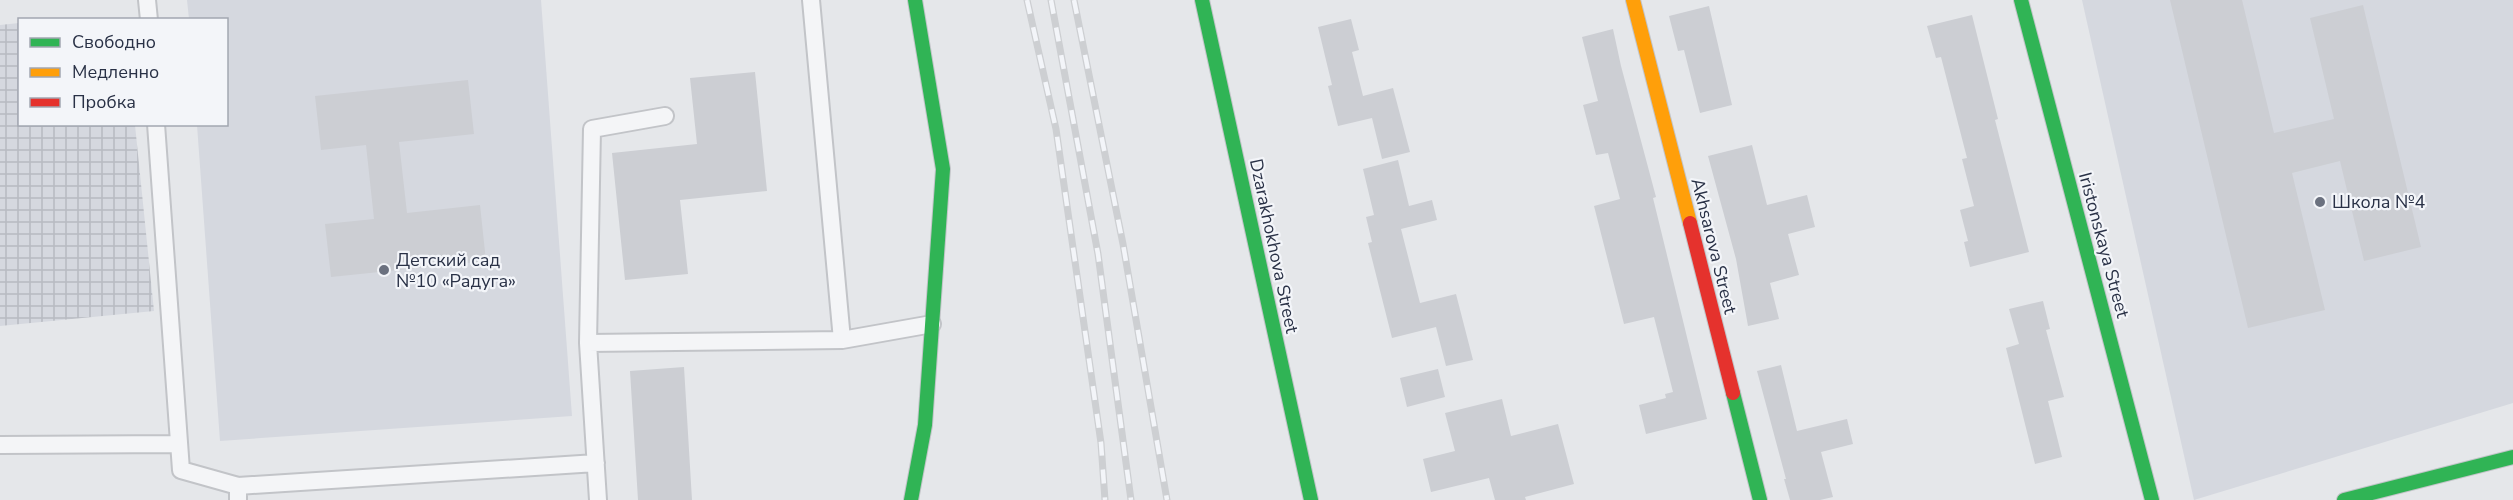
<svg xmlns="http://www.w3.org/2000/svg" width="2513" height="500" font-family="'Nunito Sans',sans-serif">
<defs>
<pattern id="industrial-grid" width="8" height="8" patternUnits="userSpaceOnUse" patternTransform="scale(1.5)"><rect width="8" height="8" fill="#d5d8df"/><path d="M0 4h8M4 0v8" fill="none" stroke="#b7bac1"/></pattern>
</defs>
<rect width="100%" height="100%" fill="#e5e7ea"/>
<!-- built -->
<path fill="#d5d8df" d="M187 0H541L572 416 220 441 197 125 226 124V20L189 19Z
M2082 0H2513V403L2194 500Z"/>
<!-- industrial -->
<path fill="url(#industrial-grid)" d="M19 23 20 124 135 125 154 311 0 326V25Z"/>
<!-- building -->
<path fill="#ccced3" d="M2170 0H2242L2274 133 2334 119 2310 18 2363 5 2421 247 2364 261 2340 161 2292 173 2325 310 2248 328Z
M1709 6 1732 105 1700 113 1684 50 1678 51 1669 16Z
M1972 15 1998 119 1995 120 2029 252 1970 267 1964 242 1968 241 1960 210 1974 206 1962 159 1967 158 1941 57 1936 58 1927 26Z
M1351 19 1359 50 1352 52 1363 96 1393 88 1410 152 1382 159 1372 118 1338 126 1328 86 1332 85 1318 27Z
M1613 29 1621 66 1656 197 1653 198 1707 419 1646 434 1639 405 1666 398 1665 394 1673 392 1654 317 1624 324 1594 206 1620 199 1608 153 1596 155 1583 105 1598 101 1582 37Z
M755 72 767 191 680 200 688 274 625 280 612 153 697 144 690 78Z
M468 80 474 134 399 142 407 213 480 205 486 261 331 277 325 224 374 219 366 145 321 150 315 96Z
M1752 145 1767 205 1807 195 1815 227 1788 234 1799 275 1770 283 1779 319 1748 326 1736 259 1708 156Z
M1398 160 1409 206 1432 200 1437 220 1401 229 1420 303 1456 294 1473 360 1446 366 1436 327 1392 338 1368 243 1372 242 1366 217 1374 215 1363 169Z
M2043 301 2050 329 2046 330 2064 397 2048 401 2062 457 2035 464 2006 348 2019 344 2009 309Z
M1781 365 1797 431 1847 419 1853 444 1821 452 1833 497 1820 500H1790L1784 479H1786L1757 371Z
M684 367 692 500H638L630 371Z
M1438 369 1445 397 1407 407 1400 378Z
M1502 399 1511 436 1558 424 1574 484 1525 497 1526 500H1495L1489 478 1431 492 1423 459 1455 451 1445 413Z"/>
<g fill="none" stroke-linecap="round" stroke-linejoin="round">
<!-- lane casing -->
<g stroke="#c2c4c8" stroke-width="20">
<path id="lane" d="M147 0 149 20
M811 0 842 340 932 324
M665 116 592 129 588 343 842 340
M156 124 181 470 238 486V500
M588 343 598 500
M0 445 179 444
M238 486 596 463"/>
</g>
<!-- fast casing -->
<g stroke="#c2c4c8" stroke-width="16">
<path id="fast" d="M1202 0 1311 500
M2021 0 2152 500
M1733 393 1760 500
M911 500 925 425 943 169 915 0
M2344 500 2513 457"/>
</g>
<!-- slow casing -->
<g stroke="#c2c4c8" stroke-width="16">
<path id="slow" d="M1633 0 1690 223"/>
</g>
<!-- jam casing -->
<g stroke="#c2c4c8" stroke-width="16">
<path id="jam" d="M1690 223 1733 393"/>
</g>
<!-- lane -->
<use href="#lane" stroke="#f4f5f7" stroke-width="16"/>
<!-- fast -->
<use href="#fast" stroke="#30b455" stroke-width="14"/>
<!-- slow -->
<use href="#slow" stroke="#ff9f0a" stroke-width="14"/>
<!-- jam -->
<use href="#jam" stroke="#e5322d" stroke-width="14"/>
<!-- rail casing -->
<g stroke="#cdcfd2" stroke-width="7">
<path id="rail" d="M1027 0 1056 129 1101 443 1105 500
M1051 0 1098 254 1131 500
M1074 0 1123 244 1167 500"/>
</g>
<!-- rail -->
<use href="#rail" stroke="#f3f5f9" stroke-width="4.5" stroke-dasharray="14" stroke-linecap="butt"/>
</g>
<!-- markers -->
<g fill="#6b717f" stroke="#f3f5f9" stroke-width="2">
<circle cx="2320" cy="202" r="6"/>
<circle cx="384" cy="270" r="6"/>
</g>
<g text-anchor="middle" stroke-width="4.5" stroke-linejoin="round" paint-order="stroke">
<!-- poi labels -->
<g font-size="18" fill="#293146" stroke="#f3f5f9" text-anchor="start">
<text x="2332" y="208">Школа №4</text>
<text x="396" y="266">Детский сад<tspan x="396" dy="21">№10 «Радуга»</tspan></text>
</g>
<!-- street labels -->
<g font-size="18" fill="#293146" stroke="#f3f5f9">
<text transform="translate(2104 245) rotate(75)" y="6">Iristonskaya Street</text>
<text transform="translate(1274 246) rotate(78)" y="6">Dzarakhokhova Street</text>
<text transform="translate(1714 246) rotate(76)" y="6">Akhsarova Street</text>
</g>
</g>
<!-- legend -->
<rect x="18" y="18" width="210" height="108" fill="#f3f5f9" stroke="#a2a7b1" stroke-width="1.5"/>
<rect x="30" y="38" width="30" height="9" fill="#30b455" stroke="#a2a7b1" stroke-width="1.5"/>
<text x="72" y="48" font-size="18" fill="#293146">Свободно</text>
<rect x="30" y="68" width="30" height="9" fill="#ff9f0a" stroke="#a2a7b1" stroke-width="1.5"/>
<text x="72" y="78" font-size="18" fill="#293146">Медленно</text>
<rect x="30" y="98" width="30" height="9" fill="#e5322d" stroke="#a2a7b1" stroke-width="1.5"/>
<text x="72" y="108" font-size="18" fill="#293146">Пробка</text>
</svg>
